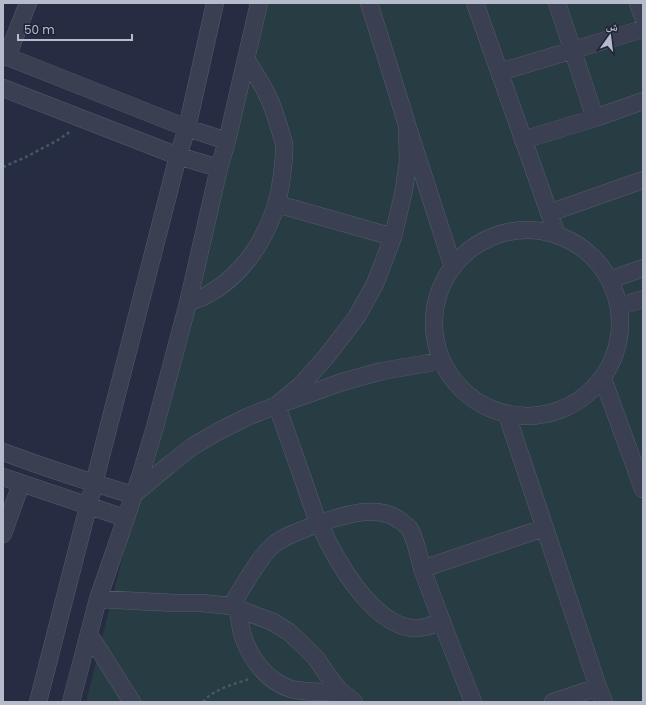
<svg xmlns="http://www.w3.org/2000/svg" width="646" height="705" font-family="Poppins,'Noto Naskh Arabic',sans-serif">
<rect width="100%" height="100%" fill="#262d43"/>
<!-- green -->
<path fill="#283c44" d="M262 3H643V702H86Z"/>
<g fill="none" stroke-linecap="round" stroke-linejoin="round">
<!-- minor casing -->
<g stroke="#555b6d" stroke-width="18">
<path id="minor" d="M369 3 387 60 407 125 453 267
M475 3 557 235
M557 3 595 118
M638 3 643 17
M3 55 187 128 227 141
M7 57 28 3
M500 72 643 29
M3 88 178 156 219 168
M407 125 408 161 404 190 393 237 375 284 356 318 326 357 301 385 277 405C286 432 296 459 305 485 310 499 314 513 320 525 335 559 371 623 412 628 423 629 432 625 442 621
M523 140 595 118 643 101
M277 204 393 237
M549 213 643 180
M434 323a93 93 0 1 1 186 0a93 93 0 1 1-186 0Z
M610 280 643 268
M188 303C193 300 199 299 205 296 249 273 277 223 282 175 283 165 285 154 284 144 283 139 281 134 280 130 277 120 274 110 270 101 264 86 254 72 246 59
M620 306 643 299
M603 379 643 489
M507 415 598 687 604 702
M3 452C46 468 89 482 133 495L169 465 193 446 219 431 247 417 277 405 309 394 342 382 382 371 441 361
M3 477 125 518
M3 534 21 484
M422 569 544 528
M98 599 175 603H202L231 606 273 622 289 632 304 646 316 658 326 673 339 690 354 702
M231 606C242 589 257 560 272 546 283 536 298 532 312 526 338 517 378 501 402 522 404 524 407 526 409 528 416 538 419 559 423 571 439 615 456 659 473 702
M238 609C239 617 240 625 242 633 249 657 266 681 291 689 295 690 299 690 303 691 316 692 330 692 343 693
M89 634 132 702
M38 702 178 156 187 128 215 3
M71 702 98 599 140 477 155 427 188 303 219 168 227 141 259 3
M553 702 598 687"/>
</g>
<!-- path -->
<path stroke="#465960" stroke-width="2.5" stroke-dasharray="3 3" stroke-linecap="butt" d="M3 167 26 157 58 140 71 131
M203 702C212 690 236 683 250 679"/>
<!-- minor -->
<use href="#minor" stroke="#3a4052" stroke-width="17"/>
</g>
<!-- border -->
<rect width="646" height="705" fill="none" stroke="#b7bccc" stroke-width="8"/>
<!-- north arrow -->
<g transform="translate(610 36) rotate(14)" stroke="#1f2538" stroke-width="3" paint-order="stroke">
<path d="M0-3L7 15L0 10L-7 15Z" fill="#b7bccc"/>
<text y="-6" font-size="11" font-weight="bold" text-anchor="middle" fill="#b7bccc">ش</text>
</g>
<!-- scale -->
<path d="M18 34v6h114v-6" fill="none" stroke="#b7bccc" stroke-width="2"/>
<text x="24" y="34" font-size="12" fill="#b7bccc" stroke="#1f2538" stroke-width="3" paint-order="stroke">50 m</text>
</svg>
